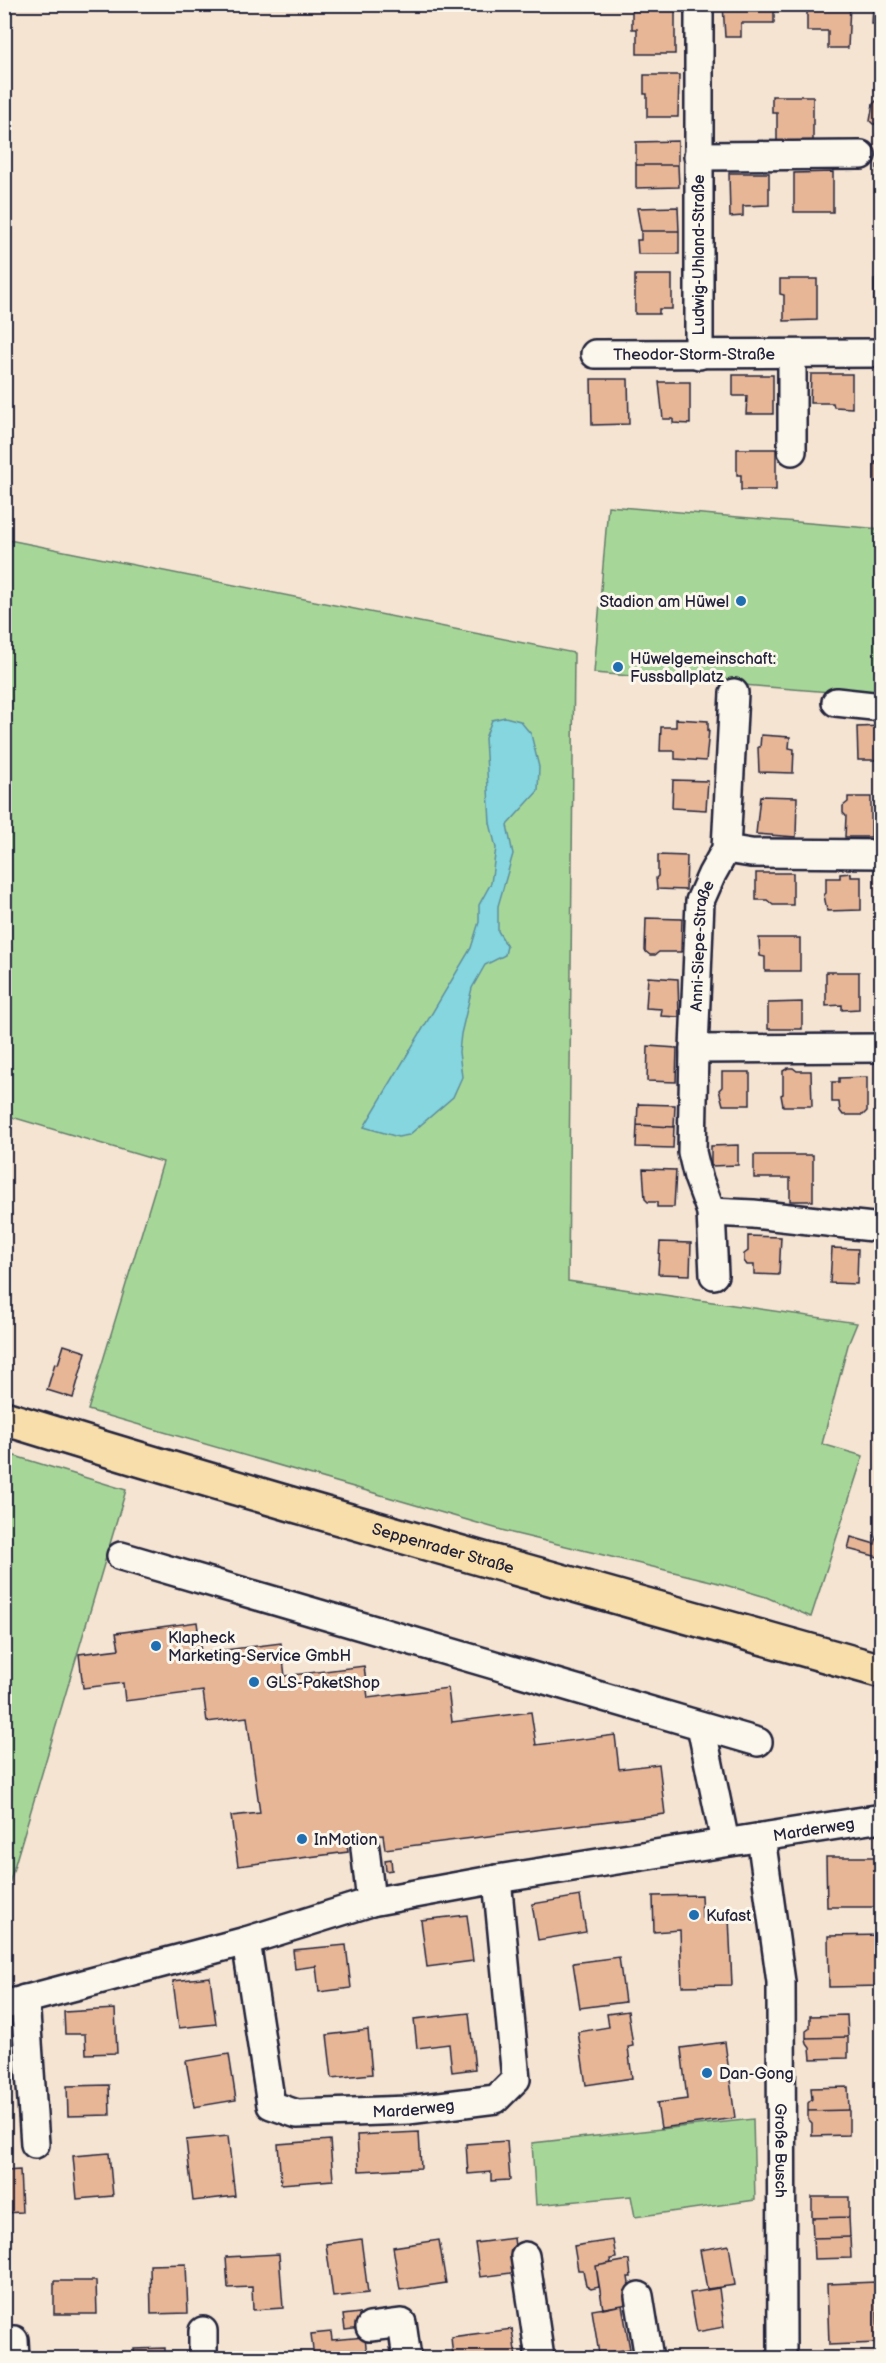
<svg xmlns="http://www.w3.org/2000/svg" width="886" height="2363" font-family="'Balsamiq Sans',sans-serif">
<rect width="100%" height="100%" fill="#f5e4d2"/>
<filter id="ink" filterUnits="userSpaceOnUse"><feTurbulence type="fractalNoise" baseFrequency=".0167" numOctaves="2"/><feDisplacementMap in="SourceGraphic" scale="12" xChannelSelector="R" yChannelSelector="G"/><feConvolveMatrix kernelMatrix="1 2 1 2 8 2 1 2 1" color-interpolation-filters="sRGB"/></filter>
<g filter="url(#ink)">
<!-- green -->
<path fill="#a7d798" stroke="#647c6a" stroke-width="1.5" d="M608 506 881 529V696L594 673Z
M4 539 574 653 568 1281 857 1323 848 1345 822 1444 863 1456 811 1617 766 1597 715 1582 512 1533 88 1410 163 1162 5 1115Z
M5 1453 126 1490 5 1898 4 1453Z
M753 2119 755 2200 635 2217 631 2196 536 2205 532 2143Z"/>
<!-- water -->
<path fill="#85d6de" stroke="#5d8e9d" stroke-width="1.5" d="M505 717 520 721 531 734 539 767 538 791 507 825 513 854 498 906V931L507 946 505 955 485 965 472 988 461 1034 459 1052 462 1077 453 1097 409 1135 398 1137 364 1127 471 948 479 922V905L491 883 496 848 490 823 485 738 492 720Z"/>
<!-- building -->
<path fill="#e6b697" stroke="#22223b" stroke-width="1.5" d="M723 4H774V23H741V37H725Z
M807 4H850L848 48H828V31H807Z
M873 4H882V24H872Z
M632 10H675V54H637V29H632Z
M644 75H679L678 117H647V94H644Z
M772 96H813V141H777V113H772Z
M876 101H882V124H873L870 121 873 104Z
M678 141V165H636V142Z
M636 165H678L679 187 636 188Z
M877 165H882V204H877Z
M833 172V212H794V173Z
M729 173H769V205L743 206V216L730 217Z
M678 207 679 231H641L637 208Z
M641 231H679V254H638L637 240H641Z
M635 275H672V309H659V314H635Z
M780 279H817V320L784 321V295L780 294Z
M874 279H882V319H876L874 317Z
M811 374H852V408L834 407 833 403H810Z
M733 375H773V414H746L747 396H733Z
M591 379H628L629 424 592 425Z
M659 382H690V424L673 423V419H663Z
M737 449H776V490H741V475H737Z
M875 462H882V482H875Z
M676 719 708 721V731L709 730 706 761 675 759V751H660L661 727H676Z
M882 726V760H858L857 727Z
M761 735 790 737 789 748 794 749 793 773 759 772 758 747H760Z
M673 780 708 781 706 810 672 808Z
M760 796 797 797 796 837 756 834Z
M848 797H871V837H845L846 816 843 813V806L848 802Z
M658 855 687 856 686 890 657 889 656 878 658 876Z
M756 873H793V905H773L767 900H756Z
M851 873V877H861V910L827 911 824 895 826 893V878H840V874Z
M646 918 682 919 681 952H659L655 955H650L645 951Z
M759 938H800V971H765V957L760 956Z
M826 972H859V1009L842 1010V1005L826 1006Z
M648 977 678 979 679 1017 661 1016 662 1009 646 1008Z
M802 1002V1029H768V1003Z
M648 1046 677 1048 676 1082 647 1081Z
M788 1068H793L797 1071H811L812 1106H783L781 1095 783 1094V1071Z
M722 1072H750V1105H723L719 1090 722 1087Z
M867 1077V1111L863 1115H843L840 1111 839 1102H832V1082H839V1078Z
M638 1104 675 1105 674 1127 637 1125Z
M637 1125 674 1127 673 1148 636 1147Z
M738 1145V1165L711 1166V1146Z
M754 1155H813V1201H790V1178H754Z
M643 1169 676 1170 674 1207H657V1202H648L645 1199Z
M748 1236 781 1237 779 1275 754 1274V1265H747L744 1261V1254L748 1251Z
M660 1242 691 1243 690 1275 658 1274Z
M832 1248 858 1249 857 1284 830 1283Z
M64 1345 86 1352 73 1398 47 1390 55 1363 58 1364Z
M877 1535 882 1536V1558L848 1549 851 1537 875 1544Z
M197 1622 201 1653 281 1643 285 1676 364 1666 368 1698 448 1688 452 1722 531 1712 536 1745 615 1735 619 1769 659 1764 665 1814 385 1849 383 1835 346 1838 348 1852 238 1866 231 1816 260 1813 247 1717 207 1722 203 1691 125 1701 123 1683 83 1688 79 1654 119 1649 116 1633Z
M826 1857H881L882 1907H827Z
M391 1859 392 1870 386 1871 385 1860Z
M701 1895 702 1918 729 1917 732 1985 682 1986 680 1930 654 1932 653 1896Z
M580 1896 586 1932 538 1940 532 1904Z
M467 1915 473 1961 427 1967 421 1920Z
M882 1935V1986L829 1987 828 1936Z
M346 1945 351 1988 319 1992 316 1966 295 1969 293 1950Z
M619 1957 625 2002 580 2008 573 1963Z
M210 1977 216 2024 179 2028 173 1981Z
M115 2009 117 2053 86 2054 85 2034H65L64 2012Z
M628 2011 633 2046 628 2047 632 2078 586 2085 578 2032 609 2027 607 2014Z
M469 2013 475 2069 452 2072 449 2044 417 2048 414 2019Z
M847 2015 848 2037 806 2038V2031L810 2028V2016Z
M368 2030 372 2074 332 2078 327 2035Z
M848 2037V2058L811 2059 810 2048 807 2044 806 2038Z
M725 2042 735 2118 661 2128 657 2103 687 2099 681 2048Z
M229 2054 236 2100 194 2107 186 2061Z
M109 2085 110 2115 68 2116 67 2086Z
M848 2087 849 2110 808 2111V2103L812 2099 811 2088Z
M849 2110V2135L812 2136V2123L808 2119V2111Z
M419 2132 421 2168 359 2171 357 2135Z
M228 2136 235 2196 193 2201 186 2140Z
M330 2140 333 2180 281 2184 278 2144Z
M507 2141 510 2180 491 2181V2172L468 2174 466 2144Z
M109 2153 113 2196 77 2199 73 2156Z
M20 2170 22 2212 4 2213V2171Z
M812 2197H849V2217L812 2218Z
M849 2217 850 2237 813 2238 812 2218Z
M850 2237 851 2258 814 2259 813 2238Z
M514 2238 518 2272 480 2277 475 2243Z
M361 2239 368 2293 333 2297 326 2244Z
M439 2240 446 2283 400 2290 393 2247Z
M613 2240 616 2258 610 2259 611 2263 596 2266 599 2287 591 2289 586 2286 583 2270H578L574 2246Z
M729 2245 735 2285 707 2289 700 2250Z
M279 2254 283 2308 253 2310 252 2287 228 2288 226 2257Z
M629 2260 631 2277H628L632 2303 603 2309 596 2266Z
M186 2264 188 2313 151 2314 150 2265Z
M54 2281H96L97 2314H54Z
M876 2282 878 2343 829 2345 827 2284Z
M719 2288 724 2327 697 2332 690 2293Z
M622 2305 630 2349 599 2354 592 2310Z
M359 2313 361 2328 345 2330 343 2315Z
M512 2329 516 2358H453L451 2337Z
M331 2332 332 2340 365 2337 367 2358H314L311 2334Z
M165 2348V2353H177V2358H135L134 2349Z
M285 2354V2358H230V2356Z
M49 2355 66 2356V2358H49Z"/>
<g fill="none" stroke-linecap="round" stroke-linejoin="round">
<!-- minor casing -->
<g stroke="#22223b" stroke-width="32">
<g id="minor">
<path d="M699 4V355"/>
<path d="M698 156 861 155"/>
<path id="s1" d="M595 354 882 353"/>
<path d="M792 354V451"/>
<path d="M836 702 882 707"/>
<path d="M726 849 751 853 882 854"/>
<path d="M694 1049 882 1048"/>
<path d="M711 1212 753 1214 882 1228"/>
<path id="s2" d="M714 1275 711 1212 698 1177 692 1152 694 1049 700 901 712 874 726 849 734 693"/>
<path d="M121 1556 758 1742"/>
<path d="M701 1726 725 1842"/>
<path id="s3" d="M761 1837 781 1982 782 2358"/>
<path d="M365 1848 371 1902"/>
<path id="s4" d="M246 1941 271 2105 297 2114 408 2110 496 2099 516 2079 497 1879"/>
<path d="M25 1999 35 2144"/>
<path id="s5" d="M4 2005 246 1941 371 1902 497 1879 882 1818"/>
<path d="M525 2256 540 2358"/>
<path d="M639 2296 649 2358"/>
<path d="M370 2327 402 2323 407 2358"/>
<path d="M203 2331V2358"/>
<path d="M14 2340 15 2358"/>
</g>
</g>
<!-- major casing -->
<g stroke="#22223b" stroke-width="38">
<g id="major">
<path id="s6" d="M4 1418C295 1508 589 1589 882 1671"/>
</g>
</g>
<!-- minor -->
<use href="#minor" stroke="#fbf7ec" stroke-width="27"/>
<!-- major -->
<use href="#major" stroke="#f8deab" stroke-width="33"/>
</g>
</g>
<!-- markers -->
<g fill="#1f6fb2" stroke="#fbf7ec" stroke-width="2">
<circle cx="741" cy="601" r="6"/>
<circle cx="618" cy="667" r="6"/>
<circle cx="156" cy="1646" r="6"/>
<circle cx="254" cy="1682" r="6"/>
<circle cx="302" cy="1839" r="6"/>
<circle cx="694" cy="1915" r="6"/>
<circle cx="707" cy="2073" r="6"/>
</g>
<g text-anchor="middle" stroke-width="6" stroke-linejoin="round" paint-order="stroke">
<!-- street labels -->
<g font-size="16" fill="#22223b" stroke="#fbf7ec">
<text transform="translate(698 255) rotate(-90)" y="6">Ludwig-Uhland-Straße</text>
<text dy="6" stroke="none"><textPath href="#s1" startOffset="99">Theodor-Storm-Straße</textPath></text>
<text dy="6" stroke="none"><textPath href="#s2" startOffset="333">Anni-Siepe-Straße</textPath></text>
<text dy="6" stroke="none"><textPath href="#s6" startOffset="458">Seppenrader Straße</textPath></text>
<text dy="6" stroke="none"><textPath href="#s5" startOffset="830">Marderweg</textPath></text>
<text dy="6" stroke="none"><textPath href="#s4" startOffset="310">Marderweg</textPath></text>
<text dy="6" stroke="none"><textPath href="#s3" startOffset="315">Große Busch</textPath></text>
</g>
<!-- poi labels -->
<g font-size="16" fill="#22223b" stroke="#fbf7ec" text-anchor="start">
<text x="729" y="607" text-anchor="end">Stadion am Hüwel</text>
<text x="630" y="664">Hüwelgemeinschaft:<tspan x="630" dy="18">Fussballplatz</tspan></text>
<text x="168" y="1643">Klapheck<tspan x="168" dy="18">Marketing-Service GmbH</tspan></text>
<text x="266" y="1688">GLS-PaketShop</text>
<text x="314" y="1845">InMotion</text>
<text x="706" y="1921">Kufast</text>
<text x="719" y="2079">Dan-Gong</text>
</g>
</g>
<!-- margin -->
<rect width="886" height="2363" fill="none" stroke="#fbf7ec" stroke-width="24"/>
<rect x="12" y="12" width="862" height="2339" fill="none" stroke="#22223b" stroke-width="2" filter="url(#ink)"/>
</svg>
